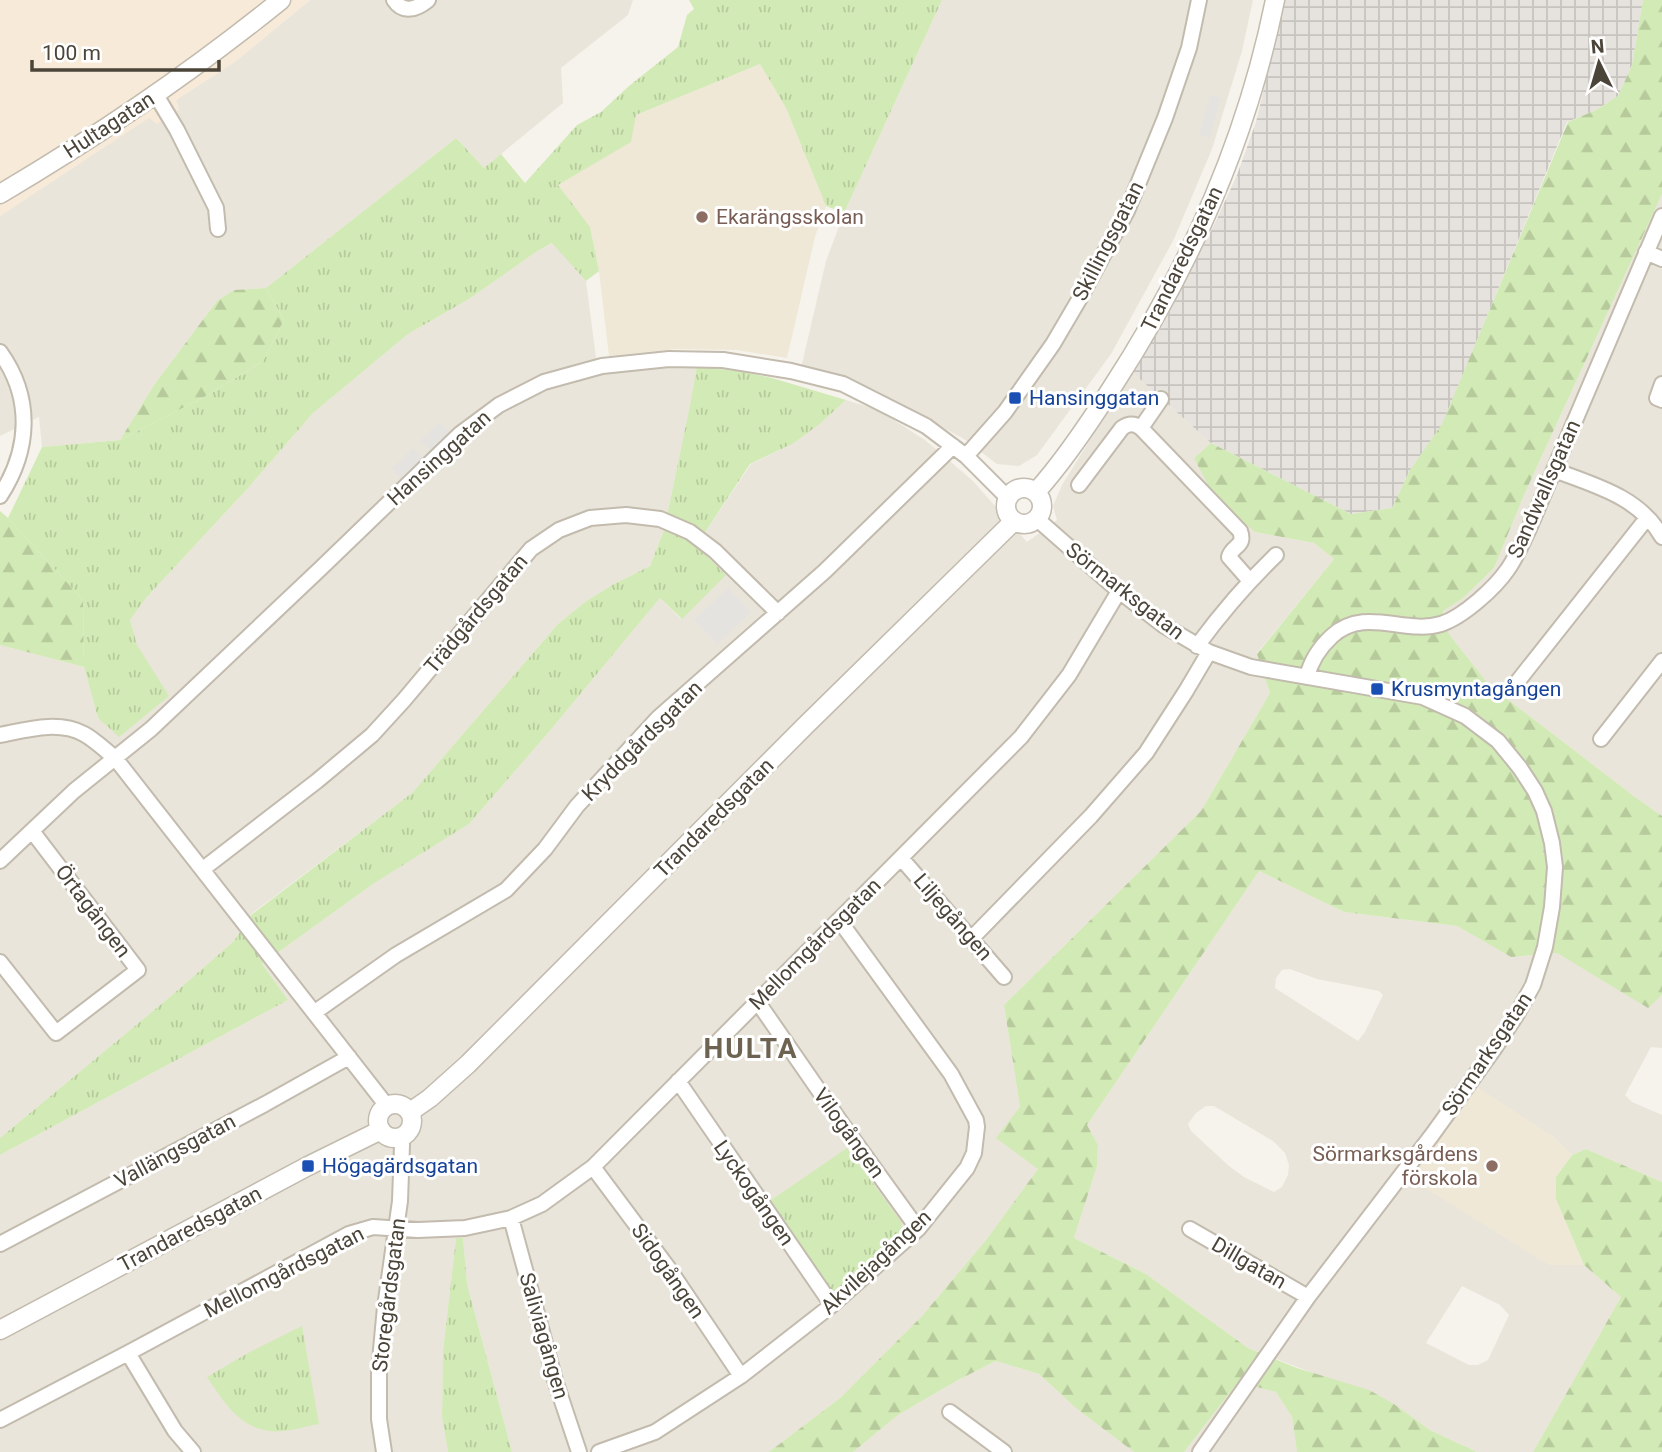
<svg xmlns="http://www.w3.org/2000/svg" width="1662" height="1452" font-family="Roboto,sans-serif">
<defs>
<pattern id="industrial-grid" width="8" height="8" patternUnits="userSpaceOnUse" patternTransform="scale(1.75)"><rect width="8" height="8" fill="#e6e2dd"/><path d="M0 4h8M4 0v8" fill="none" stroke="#c7c3be"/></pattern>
<pattern id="grass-tufts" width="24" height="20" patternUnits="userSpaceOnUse" patternTransform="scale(1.75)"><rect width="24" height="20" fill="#d2eab5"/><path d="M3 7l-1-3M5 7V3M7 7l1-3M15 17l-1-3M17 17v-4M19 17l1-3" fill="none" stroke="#b6ca9c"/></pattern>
<pattern id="forest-firs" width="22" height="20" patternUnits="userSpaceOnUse" patternTransform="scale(1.75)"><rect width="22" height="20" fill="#d2eab5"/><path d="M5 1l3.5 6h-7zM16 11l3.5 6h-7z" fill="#b6ca9c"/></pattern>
</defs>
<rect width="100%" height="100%" fill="#f6f3ec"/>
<!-- residential -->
<path fill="#eae5da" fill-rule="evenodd" d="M310 0H633L628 15 561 68 563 103 484 168 456 138 266 288 234 290 217 301 154 385 120 440 42 447 39 417 0 436V216L149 117 157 123 179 109 176 100 236 61Z
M942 0H1253L1242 51 1212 149 1174 239 1111 354 1037 455 1019 466 997 464 964 439 873 389 801 368 826 261 844 213Z
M1662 194V816L1635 797 1489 685 1449 634 1443 610 1463 598 1494 568 1524 495Z
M553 243 586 281 598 373 697 366 689 410 664 530 650 566 612 585 585 602 558 624 412 793 251 914 234 941 171 996 0 1138V645L84 667 98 718 168 696 136 645 130 620 146 598 248 488 313 413 408 334 469 299 536 252Z
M1132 372 1211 443 1194 458 1255 532 1314 543 1334 559 1257 653 1270 693 1201 811 1004 1005 1020 1107 1038 1169 986 1240 922 1316 840 1398 769 1452H512L467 1284 463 1239 456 1238 443 1351 442 1417 448 1452H0V1155L288 1000 262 964 373 884 469 824 548 733 660 598 681 619 696 546 751 464 794 443 821 423 846 400 878 410 925 440 972 480 1027 542 1057 520 1053 506 1062 485Z
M1259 871 1344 912 1457 926 1511 957 1557 953 1648 1007 1662 995V1048L1651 1047 1625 1095 1632 1102 1662 1115V1182L1586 1149 1572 1155 1551 1135 1549 1265H1584L1621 1297 1533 1452H1477L1430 1430 1394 1404 1248 1348 1146 1274 1074 1238 1097 1166 1098 1145 1087 1125ZM1290 969 1317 979 1379 991 1383 995 1365 1032 1358 1041 1275 988 1276 978 1282 970ZM1206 1106H1214L1273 1141 1285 1153 1289 1165 1288 1175 1282 1187 1274 1192 1244 1177 1229 1166 1191 1131 1188 1124 1196 1113ZM1462 1286 1500 1305 1509 1315 1488 1360 1478 1365H1469L1426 1343Z
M996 1361 1039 1374 1077 1409 1134 1452H853L898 1415 958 1380Z
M1238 1382 1276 1392 1292 1417 1297 1452H1184Z"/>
<!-- commercial -->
<path fill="#f7ead8" d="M0 0H310L236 61 176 100 179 109 157 124 149 118 0 216Z"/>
<!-- industrial -->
<path fill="url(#industrial-grid)" d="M1285 0H1643L1632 65 1618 96 1596 110 1567 122 1442 425 1410 470 1392 508 1351 514 1211 443 1132 372 1162 326 1214 225 1237 175 1256 122Z"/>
<!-- education -->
<path fill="#efe8d6" d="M760 64 786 108 826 206 815 237 787 358 736 350 675 349 609 356 599 271 590 228 558 185 630 142 636 115Z
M1477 1087 1551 1135 1572 1155 1556 1177V1199L1584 1265H1549L1411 1179Z"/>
<!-- grass -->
<path fill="url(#grass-tufts)" d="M689 0H942L844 213 826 206 786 108 760 64 636 115 631 142 558 185 590 227 599 271 586 281 552 243 536 252 469 299 408 334 313 413 248 488 146 598 130 620 137 645 169 696 119 737 98 718 84 667 83 600 8 518 42 447 120 440 208 395 263 361 284 320 266 288 456 138 484 168 501 154 525 183 577 125 601 112 629 86 678 47 687 15 694 9Z
M697 366 744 372 772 378 846 400 821 423 794 443 750 464 696 546 726 575 682 619 660 598 548 733 469 824 373 884 262 964 288 1000 0 1155V1138L171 996 234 941 251 915 412 793 558 624 585 602 612 585 650 566 664 530 689 410Z
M847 1148 902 1223 900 1235 851 1281 831 1296 767 1203Z
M456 1238H463L467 1284 512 1452H448L442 1417 443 1351Z
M302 1326 319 1424C303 1427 285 1433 269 1431 238 1427 222 1399 207 1377L250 1352Z"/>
<!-- forest -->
<path fill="url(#forest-firs)" d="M1643 0H1662V194L1524 495 1494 568 1463 598 1443 611 1449 634 1489 685 1635 797 1662 816V995L1648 1008 1557 953 1511 957 1457 926 1344 912 1259 871 1087 1125 1098 1145 1097 1166 1074 1238 1146 1274 1248 1348 1297 1368 1369 1390 1394 1404 1430 1430 1477 1452H1297L1292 1417 1276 1392 1238 1382 1184 1452H1134L1077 1409 1039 1374 996 1361 958 1380 898 1415 853 1452H769L840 1398 922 1316 986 1240 1038 1169 996 1138 1020 1107 1004 1005 1201 811 1270 693 1257 654 1334 559 1314 543 1255 532 1215 498 1194 458 1211 443 1351 514 1392 508 1410 470 1442 424 1568 122 1596 110 1618 96 1632 65Z
M266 288 284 320 263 361 208 395 120 440 154 385 217 301 234 290Z
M0 511 8 518 83 600 84 667 0 645Z
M1586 1149 1662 1182V1452H1533L1621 1297 1584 1265 1556 1199V1177L1572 1155Z"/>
<!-- parking -->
<path fill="#e5e3e0" d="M1210 95 1221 98 1210 138 1199 135Z
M439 422 449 432 431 450 419 442Z
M413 448 423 457 401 478 391 469Z
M728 588 751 612 717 644 694 620Z"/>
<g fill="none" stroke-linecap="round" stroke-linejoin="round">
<!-- minor casing -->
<g stroke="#c2bbae" stroke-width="18">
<path id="minor" d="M394 0C403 14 417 9 428 0
M156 95 177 130 216 208 218 229
M1646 252 1662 259
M0 352C33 398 30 450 0 496
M1662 384 1657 398 1662 400
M1141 428 1240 531C1246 547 1232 545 1229 557L1250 581
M966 456 1005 412 1053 344 1080 298 1127 211 1165 118 1189 48 1199 0
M1554 470C1594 485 1640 497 1662 537
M1079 485 1122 428C1129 423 1134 423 1141 428L1161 399
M1037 519 1119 591 1163 625 1209 652 1251 667 1423 697 1465 716 1498 741 1520 768 1535 791 1544 811 1552 843 1555 867 1552 907 1545 947 1533 985 1517 1014 1494 1049 1432 1135 1308 1297 1200 1452
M1197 646C1222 612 1246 584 1276 555
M1307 677C1311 660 1319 648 1332 636 1365 606 1404 635 1441 624 1463 617 1495 588 1508 569 1516 558 1522 543 1528 531L1662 216
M1518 681 1647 518
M0 735C26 730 58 720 84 734 95 740 105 750 115 758L387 1106
M1601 739 1662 661
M901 858 1004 977
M0 861 74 791 151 729 320 569 460 434 499 405 544 382 602 366 669 359 723 360 791 371 843 384 926 426 966 456 1008 498
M203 869 317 781 372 735 404 700 531 549 559 530 590 518 626 515 660 519 690 532 715 551 778 613
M971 939 1091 816 1146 753 1186 691 1209 652
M0 962 56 1033 138 970 32 831
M757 1001 840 1121 918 1229
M315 1012 396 955 506 890 545 849 577 806 658 718 825 571 953 446
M678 1081 832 1305
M593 1167 669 1269 741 1376
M511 1218 555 1380 579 1452
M1190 1229 1308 1297
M0 1244 265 1104 349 1057
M128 1353 175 1431 193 1452
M950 1412 1004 1452
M0 1420 128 1353 349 1234 373 1227 418 1230 465 1228 511 1218 542 1204 593 1167 1021 737 1069 675 1119 591
M384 1452 379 1419V1371L385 1307 400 1201 402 1145 401 1137
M599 1452 655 1432 741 1376 832 1305 918 1229 967 1168 974 1153 977 1127 976 1120 951 1074 839 920"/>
</g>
<!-- tertiary casing -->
<g stroke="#c2bbae" stroke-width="21">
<path id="tertiary" d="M0 194C98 136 192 72 281 0
M1006 506a18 18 0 1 1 36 0a18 18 0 1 1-36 0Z
M1036 492C1064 461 1088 425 1111 389 1188 271 1247 139 1275 0
M378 1121a17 17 0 1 1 34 0a17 17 0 1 1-34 0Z
M410 1112 430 1098 468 1064 806 725 1014 521
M0 1330 308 1166 381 1130"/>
</g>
<!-- minor -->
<use href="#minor" stroke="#fff" stroke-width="14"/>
<!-- tertiary -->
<use href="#tertiary" stroke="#fff" stroke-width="18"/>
</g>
<!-- markers -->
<g fill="#8d6e63" stroke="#fff" stroke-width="2.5">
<circle cx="702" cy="217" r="7"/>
<circle cx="1492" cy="1166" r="7"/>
</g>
<g fill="#1a4fb4" stroke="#fff" stroke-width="2.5">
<rect x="1008" y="391" width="14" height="14" rx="3.5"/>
<rect x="1370" y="682" width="14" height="14" rx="3.5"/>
<rect x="301" y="1159" width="14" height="14" rx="3.5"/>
</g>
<g text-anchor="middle" stroke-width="6" stroke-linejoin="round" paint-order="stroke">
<!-- street labels -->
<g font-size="21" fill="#4b4439" stroke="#fff">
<text transform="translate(109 125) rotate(-33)" y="7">Hultagatan</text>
<text transform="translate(1108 241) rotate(-63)" y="7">Skillingsgatan</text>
<text transform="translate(1182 259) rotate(-64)" y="7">Trandaredsgatan</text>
<text transform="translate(439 458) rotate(-42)" y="7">Hansinggatan</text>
<text transform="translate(1544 489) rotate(-66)" y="7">Sandwallsgatan</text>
<text transform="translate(1125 591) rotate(38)" y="7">Sörmarksgatan</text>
<text transform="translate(476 614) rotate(-50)" y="7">Trädgårdsgatan</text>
<text transform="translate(642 741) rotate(-45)" y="7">Kryddgårdsgatan</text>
<text transform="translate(714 818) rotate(-45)" y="7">Trandaredsgatan</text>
<text transform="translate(93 911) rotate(53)" y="7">Örtagången</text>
<text transform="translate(953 917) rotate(49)" y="7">Liljegången</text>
<text transform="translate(815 944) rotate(-45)" y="7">Mellomgårdsgatan</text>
<text transform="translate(1487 1054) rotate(-56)" y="7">Sörmarksgatan</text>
<text transform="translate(849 1133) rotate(54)" y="7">Vilogången</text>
<text transform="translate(175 1151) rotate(-28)" y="7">Vallängsgatan</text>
<text transform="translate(754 1193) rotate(55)" y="7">Lyckogången</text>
<text transform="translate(190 1229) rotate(-28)" y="7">Trandaredsgatan</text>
<text transform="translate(876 1262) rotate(-43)" y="7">Akvilejagången</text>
<text transform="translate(1249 1263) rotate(30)" y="7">Dillgatan</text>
<text transform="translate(668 1271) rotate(55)" y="7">Sidogången</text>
<text transform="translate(284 1272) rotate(-27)" y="7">Mellomgårdsgatan</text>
<text transform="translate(389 1295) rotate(-83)" y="7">Storegårdsgatan</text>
<text transform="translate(544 1336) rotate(74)" y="7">Saliviagången</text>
</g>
<!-- education labels -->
<g font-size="21" fill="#785e54" stroke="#fff" text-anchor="start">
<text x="716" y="224">Ekarängsskolan</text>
<text x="1478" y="1161" text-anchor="end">Sörmarksgårdens<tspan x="1478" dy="24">förskola</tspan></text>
</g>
<!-- transit labels -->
<g font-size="21" fill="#164399" stroke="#fff" text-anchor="start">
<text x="1029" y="405">Hansinggatan</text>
<text x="1391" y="696">Krusmyntagången</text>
<text x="322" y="1173">Högagärdsgatan</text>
</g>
<!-- district labels -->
<g font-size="28" font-weight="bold" letter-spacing="2" fill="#6e6250" stroke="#fff">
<text x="751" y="1058">HULTA</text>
</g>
</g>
<!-- north arrow -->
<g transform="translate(1599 63) rotate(355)" stroke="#ffffff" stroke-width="5" paint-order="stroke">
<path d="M0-5L12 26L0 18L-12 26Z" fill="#4b4439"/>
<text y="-10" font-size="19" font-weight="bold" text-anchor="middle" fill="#4b4439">N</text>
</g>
<!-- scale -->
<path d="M32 60v10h187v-10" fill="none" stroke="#4b4439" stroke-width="3.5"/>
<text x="42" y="60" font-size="21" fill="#4b4439" stroke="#ffffff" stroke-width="5" paint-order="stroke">100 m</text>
</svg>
